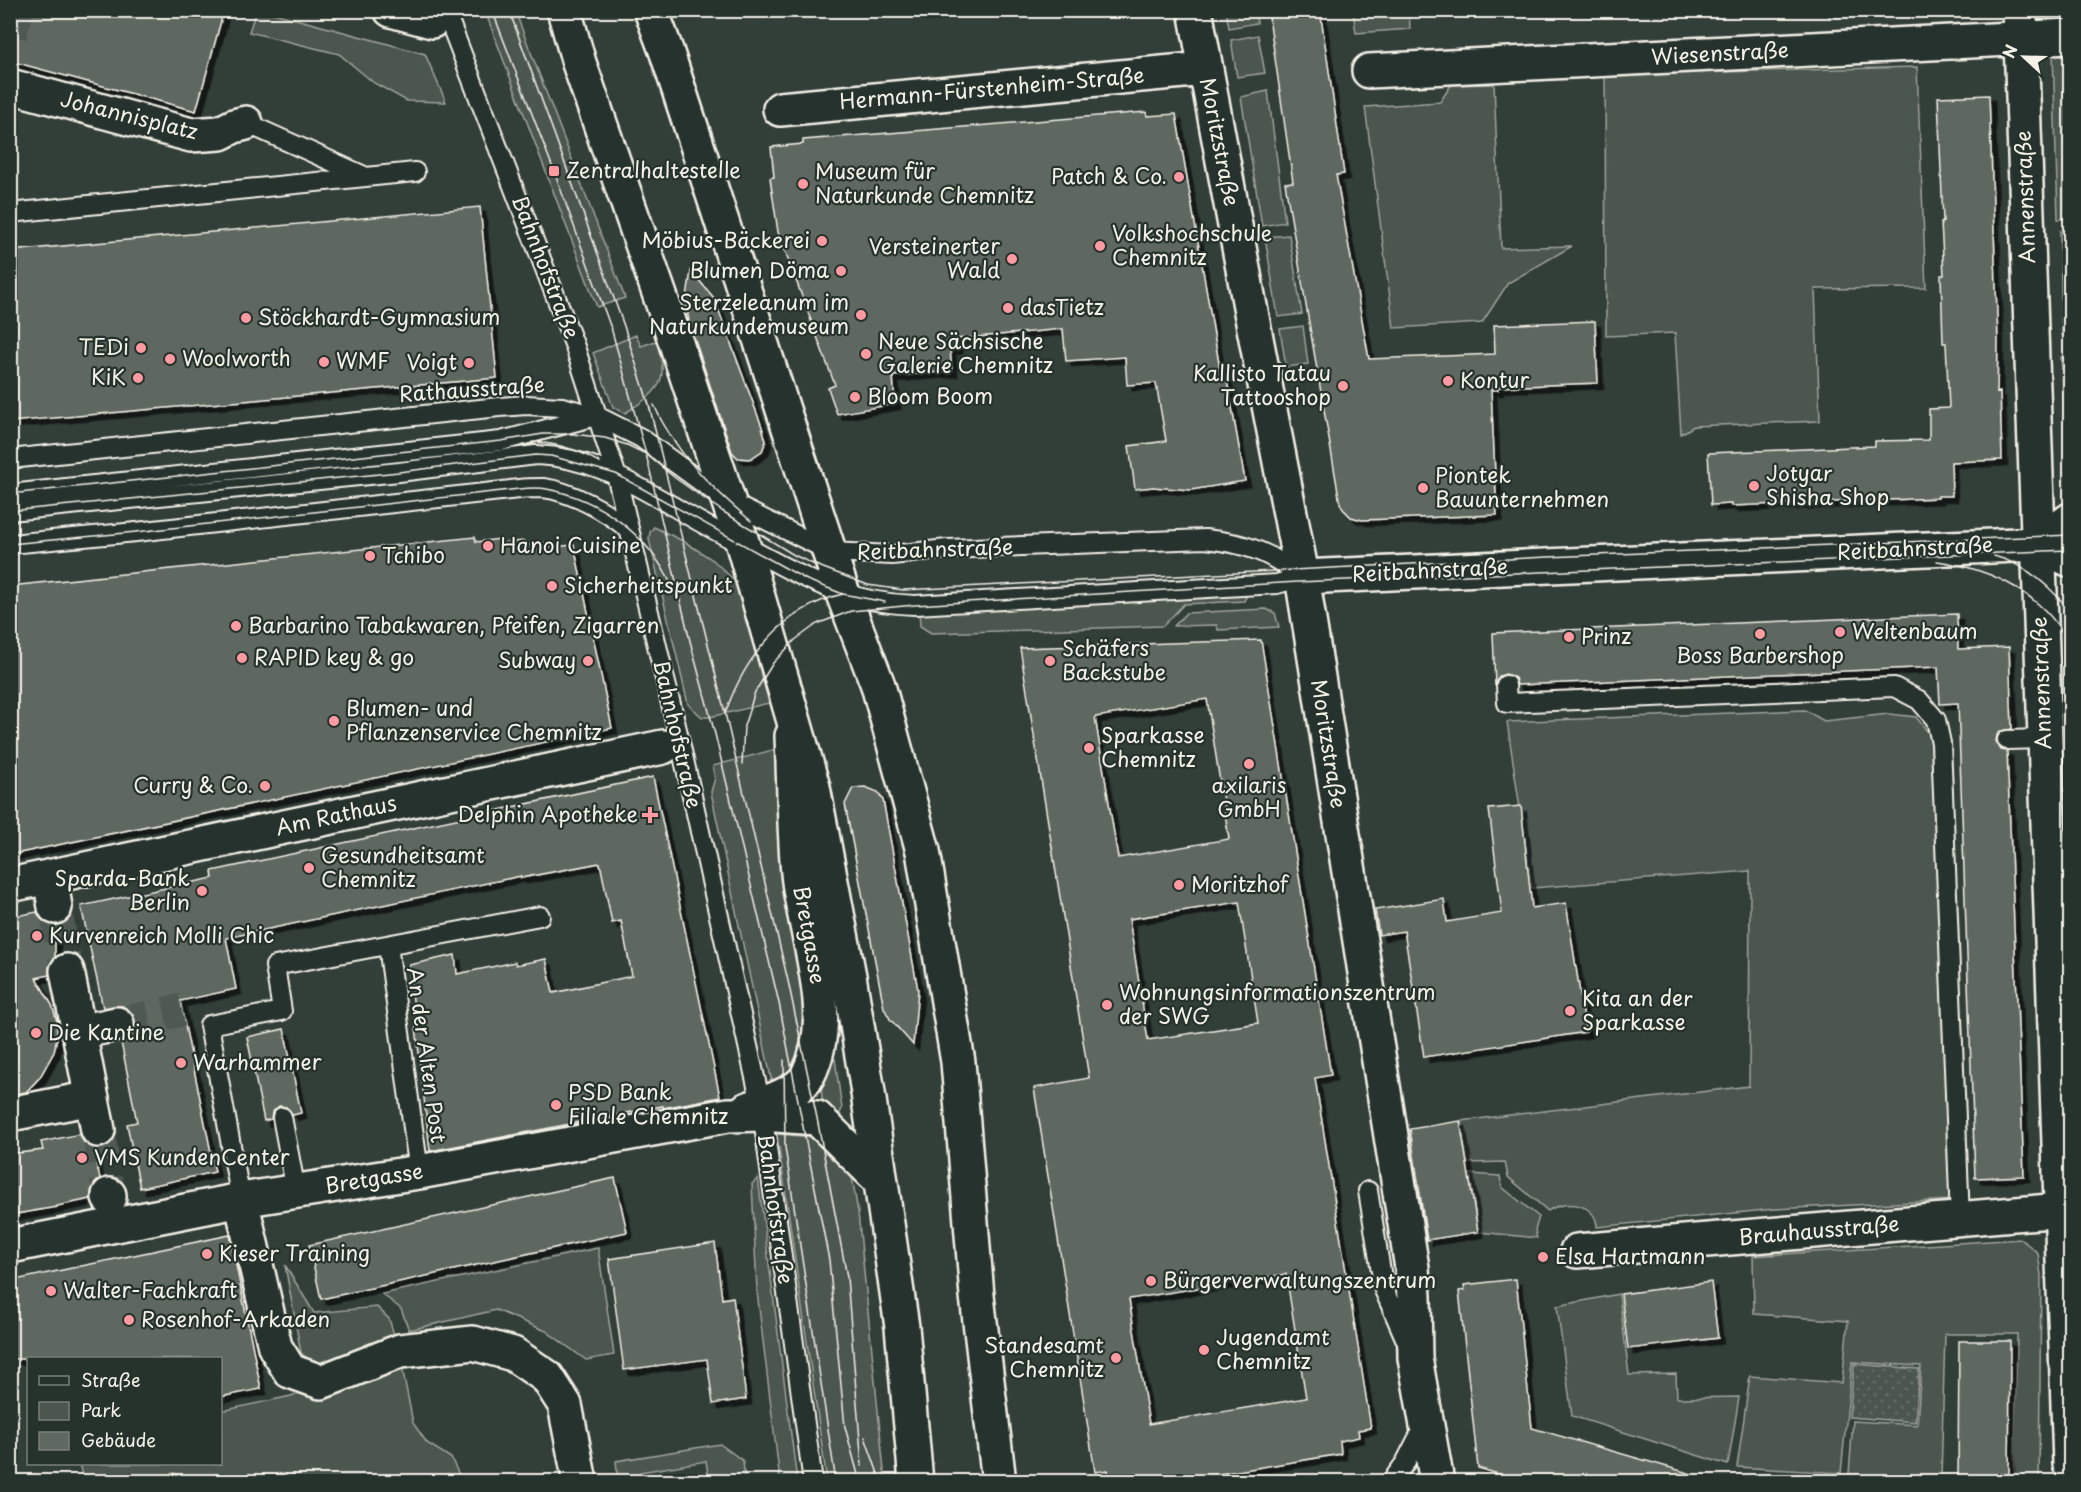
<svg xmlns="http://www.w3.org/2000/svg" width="2081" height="1492" font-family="'Playpen Sans',sans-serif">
<defs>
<pattern id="park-dots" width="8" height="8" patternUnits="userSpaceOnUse" patternTransform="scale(1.5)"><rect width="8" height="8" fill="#4c564f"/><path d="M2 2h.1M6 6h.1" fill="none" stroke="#666f68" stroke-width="1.8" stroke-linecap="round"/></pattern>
<filter id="shadow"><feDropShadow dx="5.5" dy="5.5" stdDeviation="0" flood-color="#0009"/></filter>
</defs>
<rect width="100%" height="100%" fill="#323e38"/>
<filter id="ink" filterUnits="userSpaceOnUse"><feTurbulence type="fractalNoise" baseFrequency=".0167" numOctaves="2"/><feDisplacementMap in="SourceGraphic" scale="12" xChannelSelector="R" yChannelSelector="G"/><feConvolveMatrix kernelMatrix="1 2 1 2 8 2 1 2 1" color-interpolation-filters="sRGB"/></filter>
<g filter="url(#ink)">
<!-- green -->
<path fill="#4c564f" stroke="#a0a49c" stroke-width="1.5" d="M256 10 266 11 425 54 446 102 407 101 374 83 339 54 249 32Z
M485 11H515L625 298 597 307Z
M1226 11H1255L1257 23 1229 28Z
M1353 11H1409L1410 29 1356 33Z
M1828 11H1908V16L1829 17Z
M1258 35 1265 73 1237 77 1231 40Z
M2070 52V219H2058L2053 53Z
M1917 67 1926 288 1815 289 1820 421 1694 426 1681 434 1675 333 1606 336 1605 75Z
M1494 84 1501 248 1572 246 1508 283 1482 323 1394 328 1365 107 1440 102 1451 85Z
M1268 91 1285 222 1262 226 1241 97Z
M2060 231 2070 232V336L2062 335Z
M1289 235 1302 314 1278 317 1265 237Z
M1303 326 1308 364 1286 367 1280 329Z
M636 335 641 346 656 341C671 381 659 392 625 413L613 407 593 353Z
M2061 357 2070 358V443L2066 433Z
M654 527 685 542 713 560 736 582 769 703 710 717H702L688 704 649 539 650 532Z
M1249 591 1244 601 1184 604 1163 626 931 633 920 626 919 611Z
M1266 609 1275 613 1279 627 1218 630 1217 625 1174 626 1186 613Z
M1805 710 1824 721 1889 714 1916 717 1932 737 1952 1200 1775 1209 1597 1227C1596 1202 1564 1200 1548 1211L1508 1177 1505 1162 1468 1163 1461 1121 1749 1086 1750 871 1532 888 1507 722Z
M780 748 812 1007 800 1067 774 1092 711 792 715 778 713 766Z
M835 1059 842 1109 840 1113 836 1116 824 1110C820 1088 818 1076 835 1059Z
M777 1134 813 1137 827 1143 841 1158 852 1177 858 1212 885 1481H827Z
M1470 1174 1500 1176 1502 1187 1539 1217 1535 1230 1537 1238 1479 1232Z
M758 1178 797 1481H780L757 1291 752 1184Z
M2021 1239 2038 1253 2041 1276 2039 1481H2014L2017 1334H1945L1941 1479 1849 1474 1853 1421 1917 1425 1921 1366 1852 1362 1841 1473 1737 1467 1750 1376 1842 1383 1848 1321 1754 1314 1753 1256Z
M598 1248 614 1355 586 1360 546 1331 496 1310 409 1330 401 1309 382 1294Z
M285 1265 314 1313 377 1307 389 1319 396 1341 319 1367 301 1353Z
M1619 1294 1629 1375 1676 1374 1677 1398 1739 1397 1728 1465 1572 1416 1557 1306Z
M401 1362 413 1423 427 1443 451 1458 461 1479 448 1482H196L174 1473 144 1481 84 1482 79 1464H220L221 1411 291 1396 339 1378Z
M720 1444 743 1461 745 1481H709L706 1461 641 1472V1481H618L616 1461Z"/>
<!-- park -->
<path fill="url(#park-dots)" stroke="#a0a49c" stroke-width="1.5" d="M1854 1364 1919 1369 1915 1422 1849 1417Z"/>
<!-- building -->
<path fill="#5f6861" stroke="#f4f1e8" stroke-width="1.5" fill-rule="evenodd" filter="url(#shadow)" d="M10 10H224L196 111 10 61Z
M1268 10H1320L1344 174 1336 175 1369 359 1495 354 1494 325 1595 321 1598 383 1498 387V390H1491L1497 515 1362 520 1351 517 1343 509 1340 503 1285 183 1293 182Z
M1989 95 1998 342 1997 393 2000 392 2002 460 1951 462 1952 496H1938V498L1731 506V504L1711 505 1708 453 1875 446V441L1929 440V409L1949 408 1946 343H1943L1941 275H1944L1941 223 1943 222 1938 97Z
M1146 112 1147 116 1176 114 1221 375 1226 374 1245 481 1191 490 1153 487 1135 489 1129 446 1166 441 1156 383 1127 385 1125 357 1066 361 1063 329 956 339 957 348 950 349 952 371 893 376 895 404 837 414 828 388 835 385 778 232 770 178 774 177 771 147 803 144V140Z
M480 207 497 378 10 422V251Z
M691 271 714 298 762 427 766 441 762 451 750 459 738 458 732 452 689 322 686 302Z
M475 537 476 542 500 539 501 543 525 541 527 545 551 542V547L574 545 612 728 10 855V586Z
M1957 614 1958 649 2009 647 2012 729 2001 731 1997 735 1996 741 2001 750 2007 751 2024 1176 1975 1178 1958 703 1940 704 1938 667 1517 685 1515 678 1506 674 1499 676 1495 686 1493 633Z
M1261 640 1331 1075 1315 1078 1371 1428 1358 1430 1359 1437 1340 1441 1341 1454 1170 1482H1130L1129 1475 1109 1478 1108 1470 1095 1472 1034 1088 1089 1078 1020 648ZM1207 699 1229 839 1118 858 1095 717ZM1239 902 1258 1023 1148 1040 1129 919ZM1286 1274 1306 1398 1149 1424 1129 1299Z
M653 777 720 1097 663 1108V1106L430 1151 409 965 455 955 457 974 515 962 516 965 546 959 553 993 632 976 621 921 612 923 600 863 521 878V876L226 938 236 989 180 1001 215 1172 140 1188 127 1124 137 1122 121 1042 130 1038 135 1030V1021L131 1012 123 1006H114L103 1008 81 906 213 878 212 871Z
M865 787 878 792 883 800 918 990 913 1045 890 1019 884 1008 845 804 853 788Z
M1521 806 1532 908 1566 903 1586 1032 1424 1057 1404 931 1379 935 1375 910 1444 899 1447 922 1502 913 1489 809Z
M37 912 41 919 48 924 55 925V956L50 964 49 975 36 978 52 1005 57 1021V1038L54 1052 40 1077 26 1092 10 1095V917Z
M284 1029 301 1113 293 1115 286 1107 279 1106 272 1113 271 1119 264 1121 247 1037Z
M1460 1121 1478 1232 1427 1240 1410 1129Z
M80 1134 84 1143 92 1148 100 1178 93 1186 90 1199 57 1206V1207L10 1215V1154L43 1150 41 1142Z
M615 1178 627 1232 321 1299 309 1245Z
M230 1235 261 1389 220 1397V1359H10V1281Z
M715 1243 722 1299 733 1297 746 1399 713 1404 707 1359 624 1370 609 1259Z
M1516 1279 1532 1428 1692 1474 1691 1482H1525L1478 1468 1459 1291 1465 1290 1464 1285Z
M1711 1282 1718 1338 1628 1349 1621 1294Z
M1959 1341H2010L2009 1482H1958Z"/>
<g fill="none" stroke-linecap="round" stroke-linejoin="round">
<!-- street-tunnel -->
<path stroke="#4f5952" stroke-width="33" stroke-dasharray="33 16" stroke-linecap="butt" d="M10 35 17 10
M55 907 67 971
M117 1024 182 1010
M98 1130 109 1195"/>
<!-- lane casing -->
<g stroke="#f4f1e8" stroke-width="22">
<path id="lane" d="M445 10 574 344 616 474 680 742 761 1104 813 1482
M246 123 362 175
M10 213 415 172
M10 459 499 407 526 405 562 407 597 416 641 438 727 501 831 552 892 555 947 549 1205 539C1246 543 1269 552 1302 577
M10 494 501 441 596 416
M10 511 399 472 536 455C590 457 630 482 676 508 702 524 729 538 756 552 811 582 850 603 915 605L1277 584 1302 577
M10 544 136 532 519 489C527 488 535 488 543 488 570 491 607 511 628 529
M1506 685 1507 703 1894 687 1919 700 1936 720 1941 743 1960 1219
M2007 740 2044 739
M388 945 419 1172
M282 1117 296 1191
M1368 1191 1384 1290 1408 1345
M241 1200 209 1025 282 1011 275 966 540 916
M1391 1482 1405 1463 1424 1426"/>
</g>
<!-- street casing -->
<g stroke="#f4f1e8" stroke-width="38">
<path id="street" d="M391 10 432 21
M1195 10 1254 328 1301 570 1412 1268 1414 1297 1415 1358 1437 1482
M1369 71 2070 36
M10 86 191 135 220 133 234 126 246 123
M780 109 1205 69
M50 877 55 907
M10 885 663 747
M67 971 98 1130
M79 1032 117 1024
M746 1110C764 1103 799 1094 808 1075 839 1013 804 937 798 873 794 828 794 781 792 736
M10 1114 92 1098
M109 1195V1198
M241 1200 275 1347 290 1371 321 1382 400 1351 473 1343 513 1354 547 1377 565 1405 580 1482
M10 1246 241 1200 419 1172 728 1115 763 1114 817 1118 880 1180
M1577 1251 2062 1210"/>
</g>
<!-- secondary casing -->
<g stroke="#f4f1e8" stroke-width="38">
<path id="secondary" d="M2020 10 2070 1464
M2038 544 2070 520
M1302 577 2038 544 2070 560"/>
</g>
<!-- primary casing -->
<g stroke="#f4f1e8" stroke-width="38">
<path id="primary" d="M564 10 579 63 665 310 743 545 813 787 849 976 867 1086 902 1327 916 1482
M651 10 667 53 843 594 878 685 923 851 958 1062 977 1296 999 1482"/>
</g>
<!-- lane -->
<use href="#lane" stroke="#26332d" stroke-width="18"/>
<!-- street -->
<use href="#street" stroke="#26332d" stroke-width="33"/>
<!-- secondary -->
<use href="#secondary" stroke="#26332d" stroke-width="33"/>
<!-- primary -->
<use href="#primary" stroke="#26332d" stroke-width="33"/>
<!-- tram -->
<path stroke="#f4f1e8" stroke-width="1.5" d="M492 10 554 171 612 331 646 454 690 641 715 734 779 1003 829 1260 845 1427 860 1482
M509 10 624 326 649 405 725 713 788 981 817 1118 847 1277 862 1466
M654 405C674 452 712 488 751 521
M532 442C555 443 580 450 600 463
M10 494 501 441 543 434H573L605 438 627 445 646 454 675 478 722 511 794 555 813 564 868 585 903 590 1548 557 2070 535
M10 511 399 472 536 455 551 456 616 474 807 580 843 594 885 602
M10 544 136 532 519 489C528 488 538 487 547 489 600 499 648 535 671 584
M1994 556C2025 564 2050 586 2070 611
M1937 561C1992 569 2045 594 2070 646
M725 714C744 658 783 608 843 594
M742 764 744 726 755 692 773 663 795 640 817 624 851 611 915 605 1298 582 2070 550
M784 1060 785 1147 836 1482
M865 1437 881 1482"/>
</g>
</g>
<!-- markers -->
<g fill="#ff9aa2" stroke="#26332d" stroke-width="2">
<rect x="548" y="165" width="12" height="12" rx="3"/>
<circle cx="1179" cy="177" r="6"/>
<circle cx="803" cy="184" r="6"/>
<circle cx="822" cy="241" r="6"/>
<circle cx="1100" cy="246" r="6"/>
<circle cx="1012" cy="259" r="6"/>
<circle cx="841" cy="271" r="6"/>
<circle cx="1008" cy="308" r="6"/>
<circle cx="861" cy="315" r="6"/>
<circle cx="246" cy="318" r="6"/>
<circle cx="141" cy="348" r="6"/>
<circle cx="866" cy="354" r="6"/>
<circle cx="170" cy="359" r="6"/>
<circle cx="324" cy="362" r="6"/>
<circle cx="469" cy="363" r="6"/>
<circle cx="138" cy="378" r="6"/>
<circle cx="1448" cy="381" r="6"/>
<circle cx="1343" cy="386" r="6"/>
<circle cx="855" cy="397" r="6"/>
<circle cx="1754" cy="486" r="6"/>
<circle cx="1423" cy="488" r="6"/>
<circle cx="488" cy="546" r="6"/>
<circle cx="370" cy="556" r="6"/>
<circle cx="552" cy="586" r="6"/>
<circle cx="236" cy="626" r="6"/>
<circle cx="1840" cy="632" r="6"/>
<circle cx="1760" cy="634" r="6"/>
<circle cx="1569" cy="637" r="6"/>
<circle cx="242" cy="658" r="6"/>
<circle cx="588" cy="661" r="6"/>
<circle cx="1050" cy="661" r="6"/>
<circle cx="334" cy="721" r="6"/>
<circle cx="1089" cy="748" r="6"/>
<circle cx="1249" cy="764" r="6"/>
<circle cx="265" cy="786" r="6"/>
<path d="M647 806h6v6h6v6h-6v6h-6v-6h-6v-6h6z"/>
<circle cx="309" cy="868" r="6"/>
<circle cx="1179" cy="885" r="6"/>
<circle cx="202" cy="891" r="6"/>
<circle cx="37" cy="936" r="6"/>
<circle cx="1107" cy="1005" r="6"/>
<circle cx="1570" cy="1011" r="6"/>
<circle cx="36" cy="1033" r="6"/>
<circle cx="181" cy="1063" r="6"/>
<circle cx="556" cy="1105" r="6"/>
<circle cx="82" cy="1158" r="6"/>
<circle cx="207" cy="1254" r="6"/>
<circle cx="1543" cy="1257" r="6"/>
<circle cx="1151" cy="1281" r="6"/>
<circle cx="51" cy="1291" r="6"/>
<circle cx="129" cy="1320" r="6"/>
<circle cx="1204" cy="1350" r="6"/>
<circle cx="1116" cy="1358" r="6"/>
</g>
<g text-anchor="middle" stroke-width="4.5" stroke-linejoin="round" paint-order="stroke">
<!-- street labels -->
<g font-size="21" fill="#f4f1e8" stroke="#26332d">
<text transform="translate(1720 54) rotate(-3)" y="7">Wiesenstraße</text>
<text transform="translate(992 89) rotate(-5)" y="7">Hermann-Fürstenheim-Straße</text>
<text transform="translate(129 116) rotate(14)" y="7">Johannisplatz</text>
<text transform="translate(1219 142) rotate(79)" y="7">Moritzstraße</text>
<text transform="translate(2026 197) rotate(-92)" y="7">Annenstraße</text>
<text transform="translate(545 267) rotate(69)" y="7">Bahnhofstraße</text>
<text transform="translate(472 390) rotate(-4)" y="7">Rathausstraße</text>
<text transform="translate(1915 549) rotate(-3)" y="7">Reitbahnstraße</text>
<text transform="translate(935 550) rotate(-2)" y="7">Reitbahnstraße</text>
<text transform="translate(1430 571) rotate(-3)" y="7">Reitbahnstraße</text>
<text transform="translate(2042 683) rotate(-92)" y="7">Annenstraße</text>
<text transform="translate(677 734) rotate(77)" y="7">Bahnhofstraße</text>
<text transform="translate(1328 744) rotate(81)" y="7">Moritzstraße</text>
<text transform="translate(336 816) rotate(-12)" y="7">Am Rathaus</text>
<text transform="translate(809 935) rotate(80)" y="7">Bretgasse</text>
<text transform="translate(426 1055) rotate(82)" y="7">An der Alten Post</text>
<text transform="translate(374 1179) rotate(-9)" y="7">Bretgasse</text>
<text transform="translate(775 1209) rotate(82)" y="7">Bahnhofstraße</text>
<text transform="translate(1819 1231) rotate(-5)" y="7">Brauhausstraße</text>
</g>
<!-- poi labels -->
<g font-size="21" fill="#f4f1e8" stroke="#26332d" text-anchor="start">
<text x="566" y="178">Zentralhaltestelle</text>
<text x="815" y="179">Museum für<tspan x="815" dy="24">Naturkunde Chemnitz</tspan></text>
<text x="1167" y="184" text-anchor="end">Patch &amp; Co.</text>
<text x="1112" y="241">Volkshochschule<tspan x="1112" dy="24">Chemnitz</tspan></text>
<text x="810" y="248" text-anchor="end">Möbius-Bäckerei</text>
<text x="1000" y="254" text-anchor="end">Versteinerter<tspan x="1000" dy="24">Wald</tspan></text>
<text x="829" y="278" text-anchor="end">Blumen Döma</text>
<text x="849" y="310" text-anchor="end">Sterzeleanum im<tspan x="849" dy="24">Naturkundemuseum</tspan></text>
<text x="1020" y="315">dasTietz</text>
<text x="258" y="325">Stöckhardt-Gymnasium</text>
<text x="878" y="349">Neue Sächsische<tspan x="878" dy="24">Galerie Chemnitz</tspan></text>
<text x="129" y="355" text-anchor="end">TEDi</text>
<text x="182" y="366">Woolworth</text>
<text x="336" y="369">WMF</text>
<text x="457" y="370" text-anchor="end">Voigt</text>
<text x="1331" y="381" text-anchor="end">Kallisto Tatau<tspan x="1331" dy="24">Tattooshop</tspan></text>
<text x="126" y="385" text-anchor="end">KiK</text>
<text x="1460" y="388">Kontur</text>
<text x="867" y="404">Bloom Boom</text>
<text x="1766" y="481">Jotyar<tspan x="1766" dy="24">Shisha Shop</tspan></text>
<text x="1435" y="483">Piontek<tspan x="1435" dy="24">Bauunternehmen</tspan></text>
<text x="500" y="553">Hanoi Cuisine</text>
<text x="382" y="563">Tchibo</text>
<text x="564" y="593">Sicherheitspunkt</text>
<text x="248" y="633">Barbarino Tabakwaren, Pfeifen, Zigarren</text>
<text x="1852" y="639">Weltenbaum</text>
<text x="1581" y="644">Prinz</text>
<text x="1062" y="656">Schäfers<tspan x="1062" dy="24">Backstube</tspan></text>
<text x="1760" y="663" text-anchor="middle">Boss Barbershop</text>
<text x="254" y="665">RAPID key &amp; go</text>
<text x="576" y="668" text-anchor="end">Subway</text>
<text x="346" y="716">Blumen- und<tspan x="346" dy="24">Pflanzenservice Chemnitz</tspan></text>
<text x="1101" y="743">Sparkasse<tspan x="1101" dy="24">Chemnitz</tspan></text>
<text x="253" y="793" text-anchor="end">Curry &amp; Co.</text>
<text x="1249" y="793" text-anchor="middle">axilaris<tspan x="1249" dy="24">GmbH</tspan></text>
<text x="638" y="822" text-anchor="end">Delphin Apotheke</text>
<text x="321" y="863">Gesundheitsamt<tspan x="321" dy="24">Chemnitz</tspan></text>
<text x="190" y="886" text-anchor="end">Sparda-Bank<tspan x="190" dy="24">Berlin</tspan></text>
<text x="1191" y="892">Moritzhof</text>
<text x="49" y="943">Kurvenreich Molli Chic</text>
<text x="1119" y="1000">Wohnungsinformationszentrum<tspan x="1119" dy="24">der SWG</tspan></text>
<text x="1582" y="1006">Kita an der<tspan x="1582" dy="24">Sparkasse</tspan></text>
<text x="48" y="1040">Die Kantine</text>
<text x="193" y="1070">Warhammer</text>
<text x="568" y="1100">PSD Bank<tspan x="568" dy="24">Filiale Chemnitz</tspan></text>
<text x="94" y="1165">VMS KundenCenter</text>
<text x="219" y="1261">Kieser Training</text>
<text x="1555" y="1264">Elsa Hartmann</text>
<text x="1163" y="1288">Bürgerverwaltungszentrum</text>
<text x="63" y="1298">Walter-Fachkraft</text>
<text x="141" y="1327">Rosenhof-Arkaden</text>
<text x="1216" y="1345">Jugendamt<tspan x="1216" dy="24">Chemnitz</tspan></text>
<text x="1104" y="1353" text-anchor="end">Standesamt<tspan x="1104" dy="24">Chemnitz</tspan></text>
</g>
</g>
<!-- margin -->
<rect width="2081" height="1492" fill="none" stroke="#26332d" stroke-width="36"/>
<rect x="18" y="18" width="2045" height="1456" fill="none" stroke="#f4f1e8" stroke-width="2" filter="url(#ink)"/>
<!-- legend -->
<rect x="27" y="1357" width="195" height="108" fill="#26332d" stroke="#787f78" stroke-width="1.5"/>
<rect x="39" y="1376" width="30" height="9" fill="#26332d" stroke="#787f78" stroke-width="1.5"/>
<text x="81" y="1387" font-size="18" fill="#f4f1e8">Straße</text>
<rect x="39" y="1402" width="30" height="18" fill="#4c564f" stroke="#787f78" stroke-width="1.5"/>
<text x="81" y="1417" font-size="18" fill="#f4f1e8">Park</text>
<rect x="39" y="1432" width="30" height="18" fill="#5f6861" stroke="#787f78" stroke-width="1.5"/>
<text x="81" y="1447" font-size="18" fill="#f4f1e8">Gebäude</text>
<!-- north arrow -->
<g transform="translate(2024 57) rotate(292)" stroke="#26332d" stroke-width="4.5" paint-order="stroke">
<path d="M0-4.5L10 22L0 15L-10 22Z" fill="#f4f1e8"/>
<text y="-9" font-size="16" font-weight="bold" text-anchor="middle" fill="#f4f1e8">N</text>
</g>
</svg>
